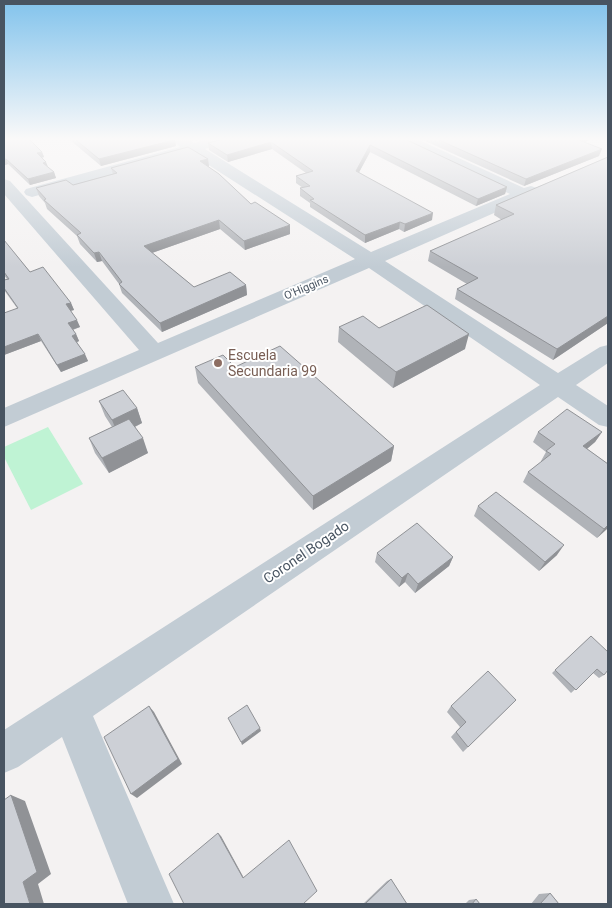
<svg xmlns="http://www.w3.org/2000/svg" width="612" height="908" font-family="Roboto,sans-serif">
<rect width="100%" height="100%" fill="#f4f2f2"/>
<!-- green -->
<path fill="#bff3d4" d="M48 427 83 484 31 510 4 457V447Z"/>
<g fill="none" stroke-linecap="round" stroke-linejoin="round">
<!-- minor -->
<path fill="#c2ccd4" fill-rule="evenodd" d="M173 140H190L194 143 205 140H228L226 143 205 149 371 252 510 194 403 143 401 140H419L524 188 531 186 537 188 539 191 537 194 385 261 558 373 600 347 608 345V363L576 385 608 406V427L599 425 558 397 93 716 174 904H128L62 737 18 767 4 773V730L540 385 369 268 4 427V408L139 350 4 194V179L10 181 158 343 355 259 190 153 32 197 26 195 24 192 26 189 180 147Z"/>
</g>
<!-- wall -->
<path fill="#b0b3b8" d="M4 140 42 152 44 157 42 158 48 167 54 172 56 178 30 185 8 164 5 165 4 164Z
M70 140H175L176 146 101 166Z
M407 140 507 187 505 194 476 206 370 152 359 172 432 220 404 232 399 229 365 243 310 207V203L300 196V188H303L296 183V176L306 173 272 149 228 162 209 150 208 143Z
M423 140H590L584 142 599 156 524 186Z
M608 157V323L553 360 455 299 457 289 467 284 428 261 430 251 502 220 494 215 496 205Z
M208 159 209 167 251 204 290 234 245 250 220 229 152 253 194 287 246 285 247 295 162 332 122 293 119 284 102 261 97 262 80 244 77 236 47 209 45 203 39 196 36 188 73 185 113 174 111 168Z
M4 240 30 272 71 303 74 310 71 311 80 327 73 330 76 334 79 341 77 342 88 361 61 372 41 341 4 355 17 308 4 290V280L7 279 4 275Z
M339 327 379 328 465 349 393 388 338 342Z
M195 367H235L394 446 391 461 313 510 198 383Z
M99 401 137 408 142 423 135 427 148 453 109 473 95 453 89 438 112 427 105 416Z
M538 432H602L595 442 587 449 608 464V528L597 538 523 482 528 472 542 462 541 461 546 452 533 442Z
M478 506 557 555 539 571 474 516Z
M377 553 453 557 449 566 415 593 405 582 399 587 375 562Z
M591 636 604 675 599 678 593 673 571 693 552 673Z
M516 700 463 752 451 737 460 727 447 712 451 706Z
M391 879 407 904H363L387 881Z
M550 893 559 904H531L539 894Z
M476 899 480 904H465L469 900Z"/>
<!-- shaded-wall -->
<path fill="#909296" d="M172 140H175L176 146 101 166 99 159Z
M577 140H590L575 146Z
M271 142 272 149 228 162 227 155Z
M370 145V152L356 178V171Z
M602 149 599 156 524 186 526 179Z
M42 152 44 157 39 158 37 153Z
M4 159H6L8 164 5 165Z
M208 159 209 167 200 161Z
M46 162 48 167 43 163Z
M54 172 56 178 30 185 28 179Z
M507 187 505 194 476 206 478 199Z
M433 213 432 220 404 232 405 224Z
M219 220 220 229 146 255 144 246Z
M400 222 399 229 365 243V235Z
M290 225V234L245 250 244 241Z
M99 252 102 261 97 262 94 253Z
M246 285 247 295 162 332 160 323Z
M71 303 74 310 69 311 66 304Z
M608 316V323L553 360 557 349Z
M77 320 80 327 71 330 68 323Z
M38 334 41 341 4 355V347Z
M76 334 79 341 75 343 72 336Z
M469 334 465 349 393 388 396 372Z
M85 354 88 361 61 372 57 365Z
M137 408 142 423 118 435 112 420Z
M602 432 595 442 577 457 583 446Z
M143 438 148 453 109 473 102 458Z
M394 446 391 461 313 510V496Z
M608 525V528L597 538 604 529Z
M564 545 557 555 539 571 545 562Z
M453 557 449 566 415 593 418 584Z
M408 573 405 582 399 587 402 578Z
M149 706 154 712 182 764 137 798 131 794Z
M260 728 261 731 242 745 241 742Z
M11 795 25 801 51 874 38 884 44 904H30L23 882Z
M218 833 221 836 245 880 243 878Z"/>
<!-- building -->
<path fill="#cdd0d6" stroke="#909296" d="M4 140H30L42 152 37 153 46 162 43 163 54 172 28 179 6 159H4Z
M76 140H174L99 159Z
M220 140H407L507 187 478 199 370 145 356 171 433 213 405 224 400 222 365 235 310 200 314 199 300 188 310 186 296 176 313 171 271 142 227 155 208 143Z
M439 140H579L602 149 526 179Z
M188 147 208 159 200 161 219 174 251 204 255 202 290 225 244 241 219 220 144 246 194 287 230 272 246 285 160 323 119 284 122 282 99 252 94 253 77 235 81 233 44 200 46 199 36 188 66 180 73 185 117 173 111 168Z
M608 157V316L557 349 457 289 478 278 430 251 514 214 496 205Z
M4 240 30 272 43 267 71 303 66 304 77 320 68 323 76 334 72 336 85 354 57 365 38 334 4 347V313L18 308 4 288V280L9 279 4 272Z
M427 305 469 334 396 372 339 327 363 316 379 328Z
M280 346 394 446 313 496 195 367 223 355 235 367Z
M123 390 137 408 112 420 99 401Z
M567 409 602 432 583 446 608 464V525L604 529 528 472 551 454 546 451 555 444 538 432Z
M129 419 143 438 102 458 89 438Z
M496 492 564 545 545 562 478 506Z
M417 523 453 557 418 584 408 573 402 578 377 553Z
M591 636 608 652V670L604 675 597 669 576 690 555 670Z
M488 671 516 700 468 747 456 732 466 722 451 706Z
M247 705 260 728 241 742 228 718Z
M149 706 178 759 131 794 104 737Z
M11 795 37 872 23 882 30 904H4V800Z
M218 833 243 878 289 840 317 891 303 904H184L169 874Z
M391 879 407 904H365Z
M550 893 559 904H540Z
M476 899 480 904H472Z"/>
<!-- sky -->
<linearGradient id="sky" x2="0" y2="1"><stop stop-color="#82c3ec"/><stop offset="0.52" stop-color="#faf9f9"/><stop offset="1" stop-color="#faf9f9" stop-opacity="0"/></linearGradient>
<rect width="612" height="267" fill="url(#sky)"/>
<!-- markers -->
<circle fill="#8d6e63" stroke="#fff" stroke-width="2" cx="218" cy="363" r="5"/>
<g text-anchor="middle" stroke-width="4" stroke-linejoin="round" paint-order="stroke">
<!-- far-street labels -->
<g font-size="11" fill="#485461" stroke="#fff">
<text transform="translate(306 287) rotate(-23)" y="4">O'Higgins</text>
</g>
<!-- education labels -->
<g font-size="14" fill="#785e54" stroke="#fff" text-anchor="start">
<text x="228" y="360">Escuela<tspan x="228" dy="16">Secundaria 99</tspan></text>
</g>
<!-- street labels -->
<g font-size="14" fill="#485461" stroke="#fff">
<text transform="translate(306 552) rotate(-34)" y="5">Coronel Bogado</text>
</g>
</g>
<!-- border -->
<rect width="612" height="908" fill="none" stroke="#485461" stroke-width="10"/>
</svg>
